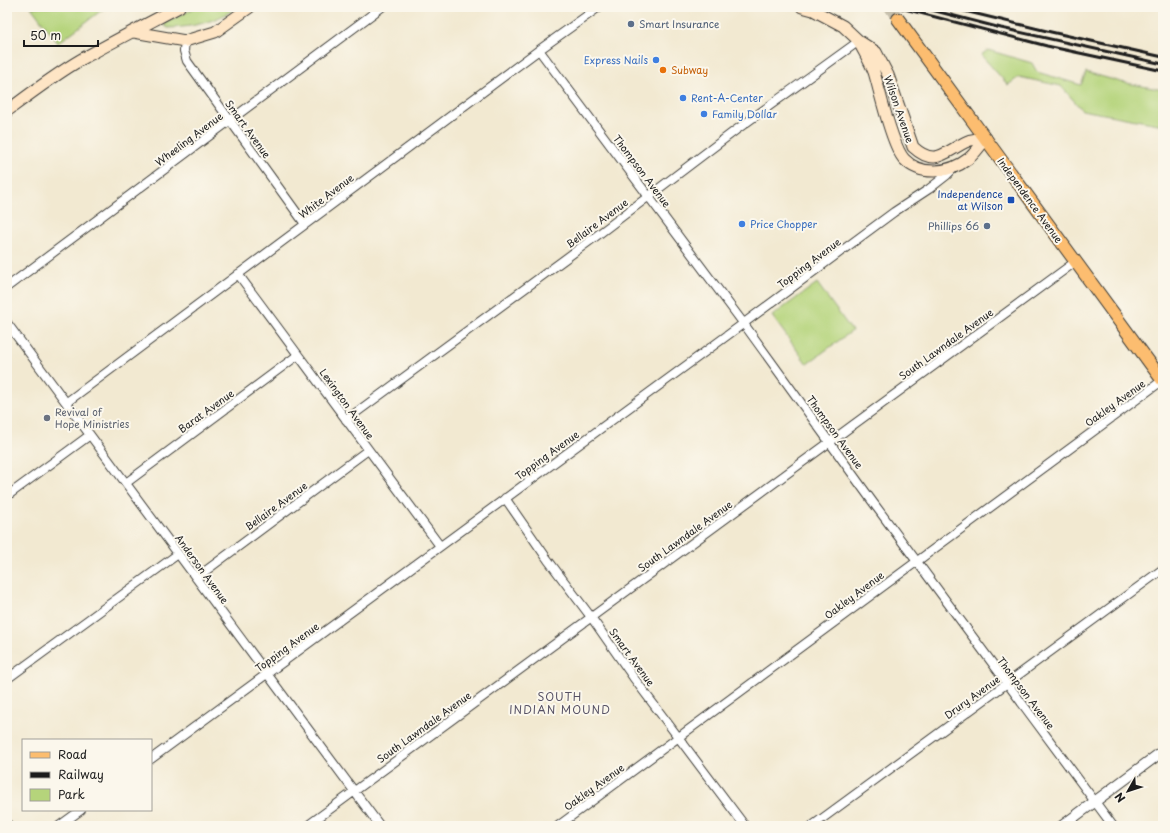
<svg xmlns="http://www.w3.org/2000/svg" width="1170" height="833" font-family="'Playpen Sans',sans-serif">
<rect width="100%" height="100%" fill="#fbf7ec"/>
<filter id="ink" filterUnits="userSpaceOnUse"><feTurbulence type="fractalNoise" baseFrequency=".025" numOctaves="2"/><feDisplacementMap in="SourceGraphic" scale="8" xChannelSelector="R" yChannelSelector="G"/><feConvolveMatrix kernelMatrix="1 2 1 2 8 2 1 2 1" color-interpolation-filters="sRGB"/></filter>
<filter id="wash" filterUnits="userSpaceOnUse"><feTurbulence type="fractalNoise" baseFrequency=".012" numOctaves="4" result="noise"/><feDisplacementMap in="SourceGraphic" scale="16" xChannelSelector="R" yChannelSelector="G"/><feGaussianBlur stdDeviation="0.9" result="paint"/><feColorMatrix in="noise" values="0 0 0 0 0 0 0 0 0 0 0 0 0 0 0 0 0 1.4 0 .05"/><feComposite in="paint" operator="in"/></filter>
<g filter="url(#wash)">
<rect width="100%" height="100%" fill="#f2e9d1"/>
<!-- green -->
<path fill="#b5d47b" stroke="#68784c" d="M31 7H106L58 43Z
M196 7H238C215 22 195 27 168 28L164 25C167 20 189 12 196 7Z
M988 50 1032 63 1037 72 1081 85 1086 72 1121 82 1163 90V125L1082 110 1061 86 1019 77 1008 85 981 55Z
M817 283 852 331 807 364 772 316Z"/>
</g>
<g filter="url(#ink)">
<g fill="none" stroke-linecap="round" stroke-linejoin="round">
<!-- primary-tunnel -->
<path stroke="#c7c0ad" stroke-width="12" stroke-dasharray="12 6" stroke-linecap="butt" d="M890 7 898 19"/>
<!-- minor casing -->
<g stroke="#3c3b37" stroke-width="10">
<path id="minor" d="M185 41 184 51 187 61 305 224
M539 50 744 324 872 501 1113 826
M238 274 440 546
M7 287 382 7
M7 323 380 826
M67 402 539 50 599 7
M346 420 595 237 736 130 859 41
M126 483 298 355
M7 496 90 435
M505 498 548 560 591 617 633 677 745 826
M196 578 368 450
M7 679 178 554
M151 759 736 329 894 212 929 189 947 175 954 168
M59 826 81 810
M307 826 1075 262
M558 826 1163 380
M812 826 1163 569"/>
</g>
<!-- tertiary casing -->
<g stroke="#3c3b37" stroke-width="12">
<path id="tertiary" d="M7 825 8 826
M1062 826 1163 751"/>
</g>
<!-- secondary casing -->
<g stroke="#3c3b37" stroke-width="13">
<path id="secondary" d="M802 7 813 10 843 26 859 41 876 52 888 75 913 147C936 168 945 151 968 141 973 139 980 139 986 138
M134 32 185 41 215 32 250 7
M859 42C864 52 870 62 874 72 880 92 892 146 904 159 921 177 950 173 968 159 975 154 981 145 986 138
M7 111C31 93 56 74 82 59 114 41 147 24 179 7"/>
</g>
<!-- primary casing -->
<g stroke="#3c3b37" stroke-width="14">
<path id="primary" d="M898 19 1163 381"/>
</g>
<!-- minor -->
<use href="#minor" stroke="#fff" stroke-width="8"/>
<!-- tertiary -->
<use href="#tertiary" stroke="#fff" stroke-width="10"/>
<!-- secondary -->
<use href="#secondary" stroke="#fee5c5" stroke-width="11"/>
<!-- primary -->
<use href="#primary" stroke="#fcbd6f" stroke-width="12"/>
<!-- rail -->
<path stroke="#1c1c1c" stroke-width="3" d="M897 7 1047 46 1163 71
M920 7 1001 28 1163 64
M948 7 1051 32 1163 57"/>
</g>
</g>
<!-- markers -->
<g fill="#5c6f8a" stroke="#fbf7ec" stroke-width="1.5">
<circle cx="631" cy="24" r="4"/>
<circle cx="987" cy="226" r="4"/>
</g>
<g fill="#3f7fe0" stroke="#fbf7ec" stroke-width="1.5">
<circle cx="656" cy="60" r="4"/>
<circle cx="683" cy="98" r="4"/>
<circle cx="704" cy="114" r="4"/>
<circle cx="742" cy="224" r="4"/>
</g>
<circle fill="#e8710a" stroke="#fbf7ec" stroke-width="1.5" cx="663" cy="70" r="4"/>
<rect fill="#1a4fb4" stroke="#fbf7ec" stroke-width="1.5" x="1007" y="196" width="8" height="8" rx="2"/>
<circle fill="#6b7280" stroke="#fbf7ec" stroke-width="1.5" cx="47" cy="418" r="4"/>
<g text-anchor="middle" stroke-width="4" stroke-linejoin="round" paint-order="stroke">
<!-- service labels -->
<g font-size="10" fill="#4e5e75" stroke="#fbf7ec" text-anchor="start">
<text x="639" y="28">Smart Insurance</text>
<text x="979" y="230" text-anchor="end">Phillips 66</text>
</g>
<!-- shop labels -->
<g font-size="10" fill="#366cbe" stroke="#fbf7ec" text-anchor="start">
<text x="648" y="64" text-anchor="end">Express Nails</text>
<text x="691" y="102">Rent-A-Center</text>
<text x="712" y="118">Family Dollar</text>
<text x="750" y="228">Price Chopper</text>
</g>
<!-- food labels -->
<g font-size="10" fill="#c56008" stroke="#fbf7ec" text-anchor="start">
<text x="671" y="74">Subway</text>
</g>
<!-- street labels -->
<g font-size="10" fill="#1c1c1c" stroke="#fbf7ec">
<text transform="translate(899 109) rotate(71)" y="4">Wilson Avenue</text>
<text transform="translate(248 129) rotate(54)" y="4">Smart Avenue</text>
<text transform="translate(189 139) rotate(-37)" y="4">Wheeling Avenue</text>
<text transform="translate(642 171) rotate(53)" y="4">Thompson Avenue</text>
<text transform="translate(326 196) rotate(-37)" y="4">White Avenue</text>
<text transform="translate(1030 200) rotate(54)" y="4">Independence Avenue</text>
<text transform="translate(597 223) rotate(-37)" y="4">Bellaire Avenue</text>
<text transform="translate(809 263) rotate(-37)" y="4">Topping Avenue</text>
<text transform="translate(946 344) rotate(-36)" y="4">South Lawndale Avenue</text>
<text transform="translate(1115 403) rotate(-36)" y="4">Oakley Avenue</text>
<text transform="translate(347 404) rotate(54)" y="4">Lexington Avenue</text>
<text transform="translate(206 411) rotate(-36)" y="4">Barat Avenue</text>
<text transform="translate(835 432) rotate(54)" y="4">Thompson Avenue</text>
<text transform="translate(547 455) rotate(-36)" y="4">Topping Avenue</text>
<text transform="translate(276 506) rotate(-36)" y="4">Bellaire Avenue</text>
<text transform="translate(685 536) rotate(-36)" y="4">South Lawndale Avenue</text>
<text transform="translate(202 569) rotate(54)" y="4">Anderson Avenue</text>
<text transform="translate(854 595) rotate(-37)" y="4">Oakley Avenue</text>
<text transform="translate(287 647) rotate(-36)" y="4">Topping Avenue</text>
<text transform="translate(632 657) rotate(54)" y="4">Smart Avenue</text>
<text transform="translate(1026 693) rotate(53)" y="4">Thompson Avenue</text>
<text transform="translate(972 697) rotate(-36)" y="4">Drury Avenue</text>
<text transform="translate(424 727) rotate(-36)" y="4">South Lawndale Avenue</text>
<text transform="translate(594 787) rotate(-36)" y="4">Oakley Avenue</text>
</g>
<!-- transit labels -->
<g font-size="10" fill="#164399" stroke="#fbf7ec" text-anchor="end">
<text x="1003" y="198">Independence<tspan x="1003" dy="12">at Wilson</tspan></text>
</g>
<!-- worship labels -->
<g font-size="10" fill="#5b616d" stroke="#fbf7ec" text-anchor="start">
<text x="55" y="416">Revival of<tspan x="55" dy="12">Hope Ministries</tspan></text>
</g>
<!-- neighbourhood labels -->
<g font-size="11" letter-spacing="1" fill="#555064" stroke="#fbf7ec">
<text x="560" y="701">SOUTH<tspan x="560" dy="13">INDIAN MOUND</tspan></text>
</g>
</g>
<!-- margin -->
<rect width="1170" height="833" fill="none" stroke="#fbf7ec" stroke-width="24"/>
<!-- legend -->
<rect x="22" y="739" width="130" height="72" fill="#fbf7ec" stroke="#a29f99"/>
<rect x="30" y="752" width="20" height="6" fill="#fcbd6f" stroke="#a29f99"/>
<text x="58" y="759" font-size="12" fill="#1c1c1c">Road</text>
<rect x="30" y="772" width="20" height="6" fill="#1c1c1c" stroke="#a29f99"/>
<text x="58" y="779" font-size="12" fill="#1c1c1c">Railway</text>
<rect x="30" y="789" width="20" height="12" fill="#b5d47b" stroke="#a29f99"/>
<text x="58" y="799" font-size="12" fill="#1c1c1c">Park</text>
<!-- north arrow -->
<g transform="translate(1128 791) rotate(231)" stroke="#fbf7ec" stroke-width="3" paint-order="stroke">
<path d="M0-3L7 15L0 10L-7 15Z" fill="#1c1c1c"/>
<text y="-6" font-size="11" font-weight="bold" text-anchor="middle" fill="#1c1c1c">N</text>
</g>
<!-- scale -->
<path d="M24 40v6h74v-6" fill="none" stroke="#1c1c1c" stroke-width="2"/>
<text x="30" y="40" font-size="12" fill="#1c1c1c" stroke="#fbf7ec" stroke-width="3" paint-order="stroke">50 m</text>
</svg>
